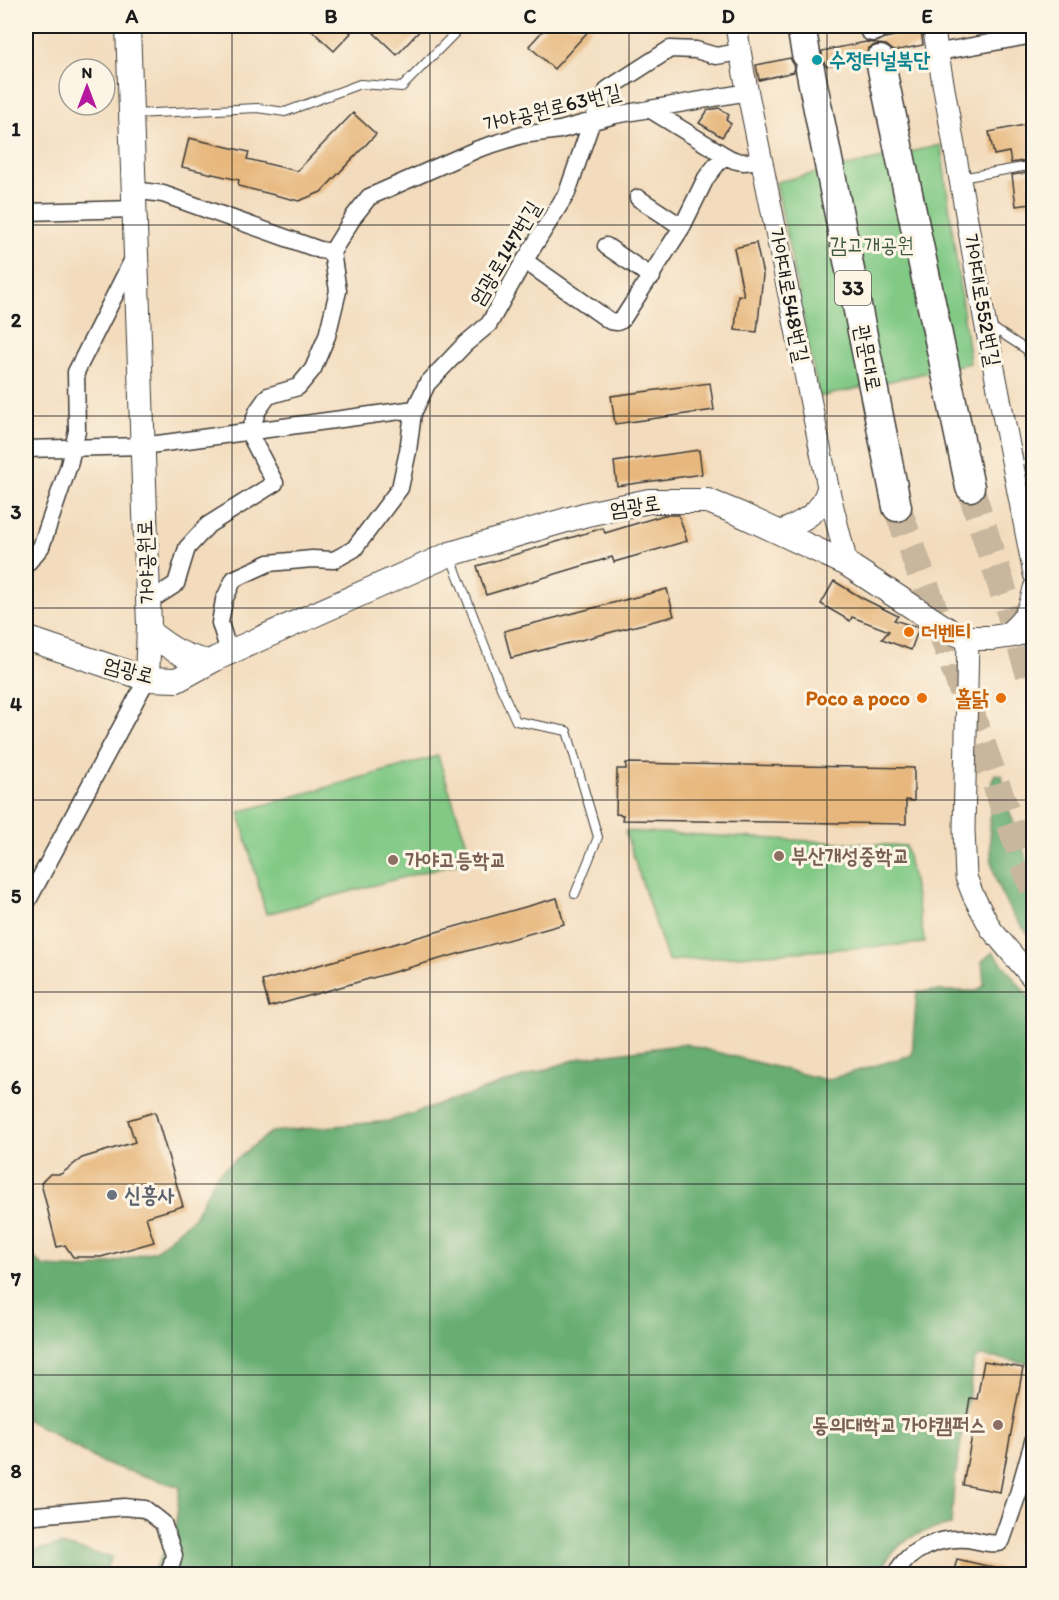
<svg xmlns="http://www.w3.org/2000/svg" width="1059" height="1600" font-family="Itim,'Poor Story',sans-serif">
<rect width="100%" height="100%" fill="#fcf5e5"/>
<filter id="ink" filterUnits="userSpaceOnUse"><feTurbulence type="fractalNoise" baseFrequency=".0167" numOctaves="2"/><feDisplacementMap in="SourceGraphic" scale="12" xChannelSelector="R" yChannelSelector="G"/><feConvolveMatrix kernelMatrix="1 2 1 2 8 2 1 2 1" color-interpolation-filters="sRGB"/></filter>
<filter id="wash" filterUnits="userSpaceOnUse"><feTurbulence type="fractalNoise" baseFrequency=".008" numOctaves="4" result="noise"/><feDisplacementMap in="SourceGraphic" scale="24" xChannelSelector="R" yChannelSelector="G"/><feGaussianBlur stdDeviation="1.35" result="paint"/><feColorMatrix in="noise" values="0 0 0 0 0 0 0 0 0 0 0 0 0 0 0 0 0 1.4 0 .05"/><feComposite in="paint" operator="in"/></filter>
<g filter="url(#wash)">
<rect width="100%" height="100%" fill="#f3dcbd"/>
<!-- green -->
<path fill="#81c985" stroke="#4e7250" stroke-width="1.5" d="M941 145 970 363 819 397 776 182Z
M438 756 472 859 266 914 239 812Z
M625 831 906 846 925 943 668 961Z"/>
<!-- forest -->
<path fill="#68ad72" stroke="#426447" stroke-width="1.5" d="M995 774 1002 775 1009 810 1033 877V939C983 887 989 848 992 781Z
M993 952 1033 1002V1364L981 1356 976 1358 974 1362 954 1485 951 1525C913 1532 897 1541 878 1574H152L175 1531 180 1487 103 1463 26 1419V1250L44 1267 89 1269 155 1251 194 1217 217 1174 271 1132 390 1121 580 1058 685 1044 826 1080 912 1055 917 991H977L984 985 982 961Z
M1033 1484 1034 1550H1033L1019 1544V1538Z
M60 1545 112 1557 105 1574H26V1552Z"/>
<g id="blocks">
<!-- building -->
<path fill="#e7b77d" d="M307 26H344L351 33 334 51Z
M381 26H424L397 55 374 33Z
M547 26H593L554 69 529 46Z
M921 30 923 45 894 51 886 45 877 44 869 48 864 58 826 66 822 58V51L866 42 874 43 885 38Z
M790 58 794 65V72L759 80 756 65Z
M719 108 729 115 726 120 731 124 722 137 699 123 708 110Z
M353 113 376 134 321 192 299 201 238 186 239 180 182 167 189 138 249 152 247 159 297 171Z
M1034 123V159L1011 163 1009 152 994 155 989 132Z
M1034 172V175L1028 176 1032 204 1016 206 1012 175Z
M756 243 763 275 757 332 735 330 738 295 744 296 734 248Z
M710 383 714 410 615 424 611 396Z
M699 450 702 474 617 486 614 462Z
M664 515H679L687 541 614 562 612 557 486 595 477 566 603 528 605 533Z
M834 581 862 598 898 616 894 620 919 628 911 650 882 639 889 631 852 617 850 621 821 604Z
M667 589 674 616 511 658 504 631Z
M626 763 914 768V801L906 800V824L622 820 623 815 616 814 617 769H626Z
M557 898 564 924 269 1007 262 981Z
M155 1112 183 1206 146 1217 154 1242 101 1257H73L65 1245 57 1247 41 1183 50 1174H61L82 1158 135 1142 128 1120Z
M984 1361 1023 1368 1000 1492 963 1485 973 1430 965 1428 970 1398 977 1399Z
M957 1559 1000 1569 999 1575H953Z"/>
</g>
</g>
<g filter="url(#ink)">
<use href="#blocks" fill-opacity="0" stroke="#3c3934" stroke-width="1.5"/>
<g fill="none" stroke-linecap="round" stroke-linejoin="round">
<!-- trunk-tunnel -->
<path stroke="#c8b69d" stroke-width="28" stroke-dasharray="28 14" stroke-linecap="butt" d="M970 487 1034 687
M897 507 1034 890"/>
<!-- service casing -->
<g stroke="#3c3934" stroke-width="10">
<path id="service" d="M134 114 257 108 285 112 360 84 402 87 462 26
M961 178 1034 165
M990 326 1027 350 1034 372
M450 555 501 688 516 721 567 731 598 837 575 894"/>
</g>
<!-- minor casing -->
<g stroke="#3c3934" stroke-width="19">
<path id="minor" d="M939 52 1034 35
M649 109 724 155
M134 190 163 194 320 250 332 252
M638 198 682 227
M26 212 135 209
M606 246 652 277
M525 261 610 321 617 322 622 320 682 227 706 178 724 155C738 164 746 163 762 159
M26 449 143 446 415 409
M26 565 41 547 69 465 77 431 76 372 135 255
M148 602 176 584 187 548 208 525 275 483 249 433 258 410 268 396 298 387 313 369 327 336 338 291 332 252 354 216 369 197 478 149 522 135 560 130 615 115 748 92
M229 652 220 623 224 600 234 579 269 563 312 559 334 560 354 549 400 488 408 451 413 413 427 384 465 344 489 324 520 268 567 193 592 121 608 89 670 49 696 50 716 56 740 52
M26 904 147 679
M26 1516 124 1507 145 1509 163 1523 174 1555 169 1574
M896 1574C908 1549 940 1537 967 1539 978 1540 988 1545 999 1543L1002 1540 1018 1494 1034 1438"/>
</g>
<!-- tertiary casing -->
<g stroke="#3c3934" stroke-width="23">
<path id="tertiary" d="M736 26 744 74 828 487 847 564
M933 26 985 322 1034 574
M780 532C804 520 820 515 828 487
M1004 636C1023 621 1029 612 1034 588
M968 638 964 830 966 877 973 895 991 929 1034 980"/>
</g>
<!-- secondary casing -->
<g stroke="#3c3934" stroke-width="26">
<path id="secondary" d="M128 26 149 626 147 679
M149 632C170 648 182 657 209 662
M26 638 147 679 177 680 217 658 450 554 587 514 649 501H708L740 514 847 564 948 630 968 638H991L1013 635 1034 629"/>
</g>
<!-- trunk casing -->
<g stroke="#3c3934" stroke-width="31">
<path id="trunk" d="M801 26 806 54
M873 26V27
M880 60 970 487
M810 69 897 507"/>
</g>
<!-- service -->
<use href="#service" stroke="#fff" stroke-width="8"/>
<!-- minor -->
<use href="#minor" stroke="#fff" stroke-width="16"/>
<!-- tertiary -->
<use href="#tertiary" stroke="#fff" stroke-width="21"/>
<!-- secondary -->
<use href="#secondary" stroke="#fff" stroke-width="24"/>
<!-- trunk -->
<use href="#trunk" stroke="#fff" stroke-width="28"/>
</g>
</g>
<!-- grid -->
<path fill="none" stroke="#1c1c1c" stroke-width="1.5" stroke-opacity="0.55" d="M232 26V1574M430 26V1574M629 26V1574M827 26V1574M26 225H1034M26 416H1034M26 608H1034M26 800H1034M26 992H1034M26 1184H1034M26 1375H1034"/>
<!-- markers -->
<circle fill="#0f9aa8" stroke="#fcf5e5" stroke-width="2" cx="817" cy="60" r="6"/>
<g fill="#e8710a" stroke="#fcf5e5" stroke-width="2">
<circle cx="909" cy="632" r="6"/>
<circle cx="922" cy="698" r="6"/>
<circle cx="1001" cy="698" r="6"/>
</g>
<g fill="#8d6e63" stroke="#fcf5e5" stroke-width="2">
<circle cx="779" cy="856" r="6"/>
<circle cx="393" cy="860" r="6"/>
<circle cx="998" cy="1425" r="6"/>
</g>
<circle fill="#6b7280" stroke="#fcf5e5" stroke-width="2" cx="112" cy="1195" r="6"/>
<g text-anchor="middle" stroke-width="6" stroke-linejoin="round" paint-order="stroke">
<!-- shield labels -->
<rect fill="#fcf5e5" stroke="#5f5d58" stroke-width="1.5" x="835" y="271" width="36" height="34" rx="4.5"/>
<g font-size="20" font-weight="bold" fill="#1c1c1c">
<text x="853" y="295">33</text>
</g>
<!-- culture labels -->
<g font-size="21" font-weight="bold" fill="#0d838f" stroke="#fcf5e5" text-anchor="start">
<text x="829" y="67">수정터널북단</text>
</g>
<!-- street labels -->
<g font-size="21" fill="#1c1c1c" stroke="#fcf5e5">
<text transform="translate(552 108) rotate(-14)" y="7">가야공원로63번길</text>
<text transform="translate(505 253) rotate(-59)" y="7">엄광로147번길</text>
<text transform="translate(789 295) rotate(79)" y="7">가야대로548번길</text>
<text transform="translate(982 300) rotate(80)" y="7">가야대로552번길</text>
<text transform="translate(868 358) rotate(79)" y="7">관문대로</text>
<text transform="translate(635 506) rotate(-8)" y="7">엄광로</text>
<text transform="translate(146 562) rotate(-92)" y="7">가야공원로</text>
<text transform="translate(129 670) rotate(15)" y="7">엄광로</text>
</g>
<!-- park labels -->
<g font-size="21" fill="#3f5941" stroke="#fcf5e5">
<text x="872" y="252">감고개공원</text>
</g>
<!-- food labels -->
<g font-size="21" font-weight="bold" fill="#c56008" stroke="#fcf5e5" text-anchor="end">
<text x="921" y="639" text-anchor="start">더벤티</text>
<text x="910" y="705">Poco a poco</text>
<text x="989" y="705">홀닭</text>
</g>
<!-- education labels -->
<g font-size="21" font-weight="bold" fill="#785e54" stroke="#fcf5e5" text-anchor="start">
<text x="791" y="863">부산개성중학교</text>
<text x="405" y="867">가야고등학교</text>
<text x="986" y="1432" text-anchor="end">동의대학교 가야캠퍼스</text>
</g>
<!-- worship labels -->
<g font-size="21" font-weight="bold" fill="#5b616d" stroke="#fcf5e5" text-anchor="start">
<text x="124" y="1202">신흥사</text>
</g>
</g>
<!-- margin -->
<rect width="1059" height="1600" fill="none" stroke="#fcf5e5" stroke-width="66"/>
<!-- north arrow -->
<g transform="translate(87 87)"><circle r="28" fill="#fcf5e5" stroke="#a29e95" stroke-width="1.5"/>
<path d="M0-4.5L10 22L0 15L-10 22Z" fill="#b5179e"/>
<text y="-9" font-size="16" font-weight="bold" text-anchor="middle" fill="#1c1c1c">N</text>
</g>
<rect x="33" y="33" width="993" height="1534" fill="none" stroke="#1c1c1c" stroke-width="2"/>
<g font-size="20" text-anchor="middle" font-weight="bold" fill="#1c1c1c">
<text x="132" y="23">A</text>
<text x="331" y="23">B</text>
<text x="530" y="23">C</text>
<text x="728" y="23">D</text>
<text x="927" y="23">E</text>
<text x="16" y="136">1</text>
<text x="16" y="327">2</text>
<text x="16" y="519">3</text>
<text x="16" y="711">4</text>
<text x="16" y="903">5</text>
<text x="16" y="1094">6</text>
<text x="16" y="1286">7</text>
<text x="16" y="1478">8</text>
</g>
</svg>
